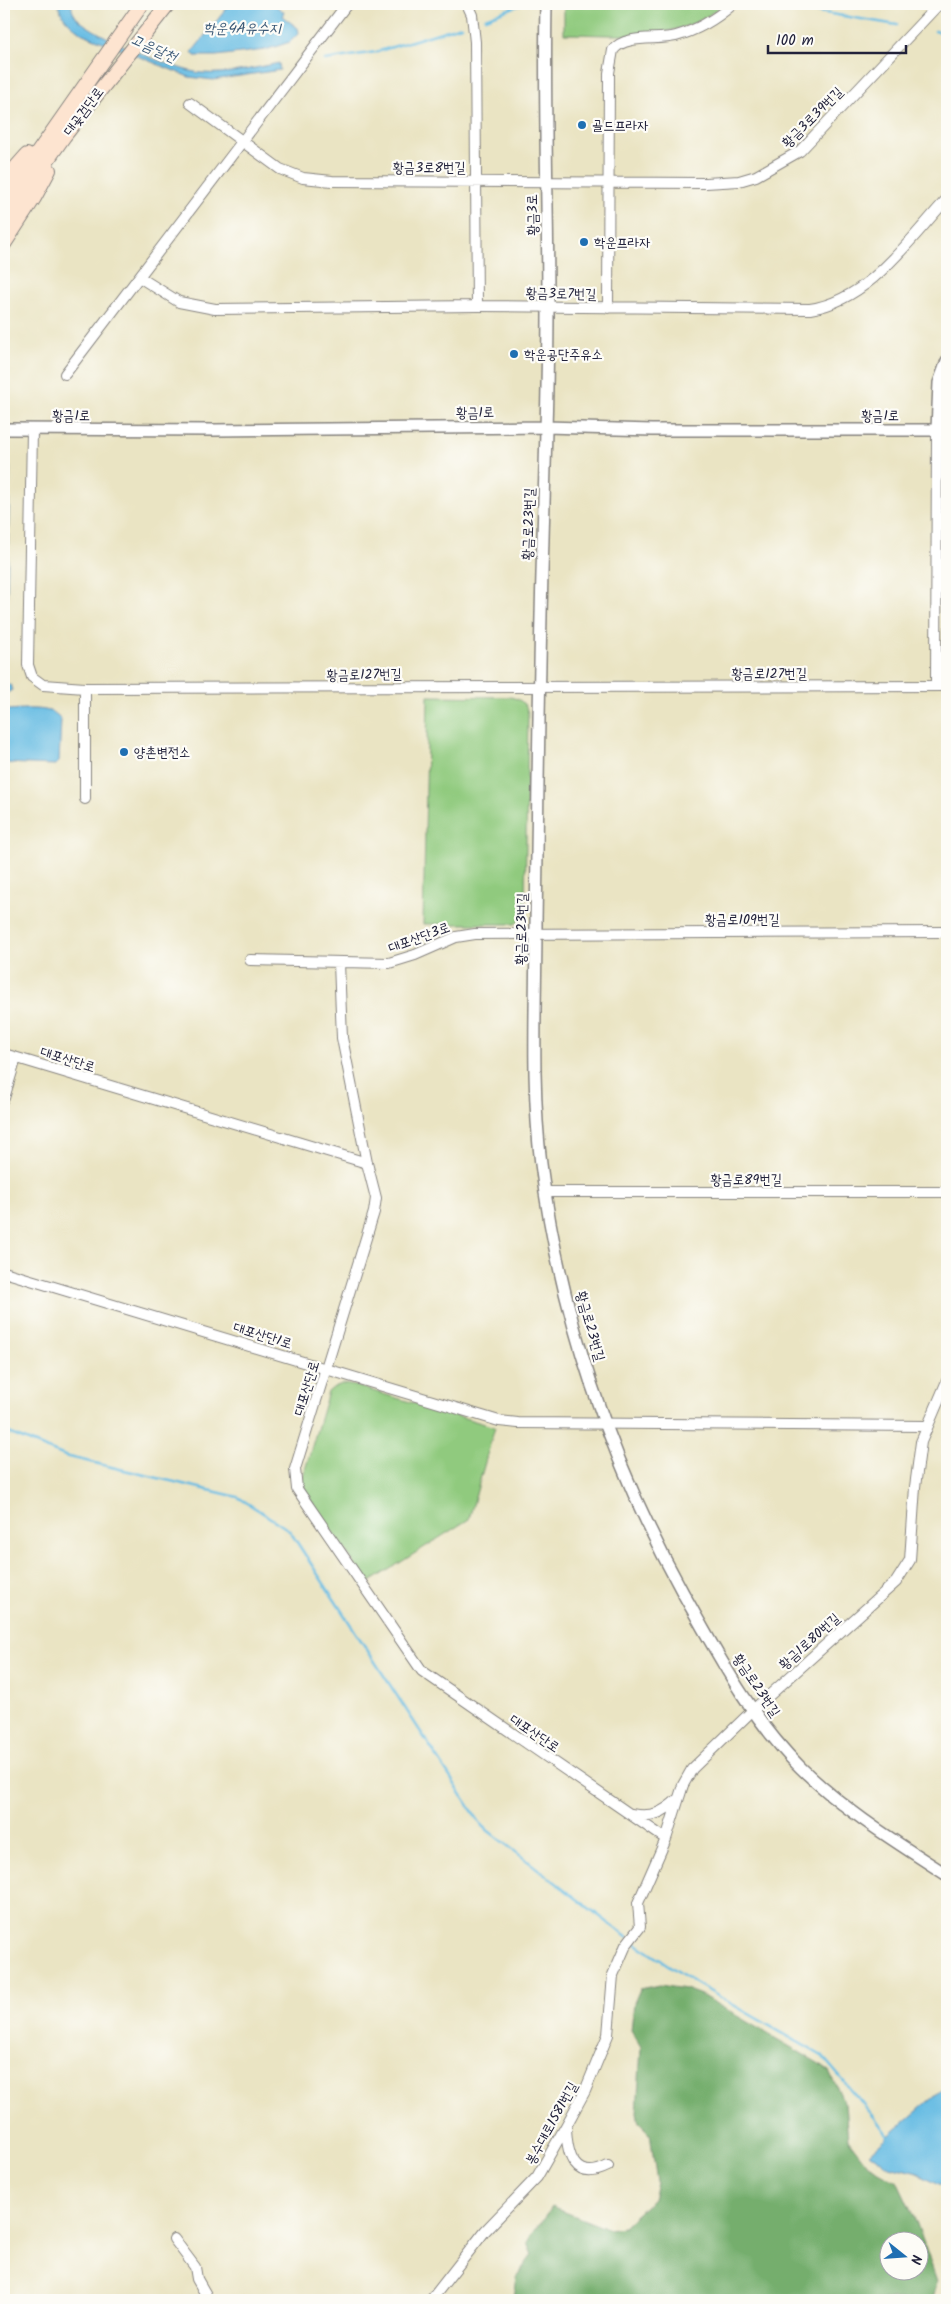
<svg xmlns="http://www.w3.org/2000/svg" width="951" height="2304" font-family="Kalam,'Poor Story',sans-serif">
<rect width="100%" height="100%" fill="#fdfcf7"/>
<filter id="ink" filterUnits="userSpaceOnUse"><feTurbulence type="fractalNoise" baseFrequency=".02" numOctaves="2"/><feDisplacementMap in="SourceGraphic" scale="10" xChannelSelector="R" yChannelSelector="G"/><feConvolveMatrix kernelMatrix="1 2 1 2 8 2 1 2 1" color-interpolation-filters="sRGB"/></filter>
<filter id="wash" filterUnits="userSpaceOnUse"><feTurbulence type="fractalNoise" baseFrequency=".0096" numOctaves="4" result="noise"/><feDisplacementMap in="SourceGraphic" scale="20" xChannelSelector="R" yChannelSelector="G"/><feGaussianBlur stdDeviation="1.12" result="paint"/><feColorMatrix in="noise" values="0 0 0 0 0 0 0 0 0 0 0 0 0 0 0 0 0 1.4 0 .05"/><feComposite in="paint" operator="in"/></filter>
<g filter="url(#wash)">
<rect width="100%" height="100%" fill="#eae4c3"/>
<!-- green -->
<path fill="#90ca7e" stroke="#59765c" d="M564 4H723C681 44 618 34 564 34Z
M428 696 510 697C520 699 525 702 528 713L525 905 520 920 515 924H423Z
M342 1384 356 1386 495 1427 469 1519 368 1583 306 1494 302 1480 328 1392 334 1387Z"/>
<!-- forest -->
<path fill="#74ae6d" stroke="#4b6854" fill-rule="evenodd" d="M660 1985 685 1989 701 1995 818 2063 829 2071 845 2104 848 2139 868 2165 897 2181 917 2224 937 2281 933 2300H499L513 2298 516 2277 532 2255 527 2243C533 2229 544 2220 552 2207L608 2229 623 2227 653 2199 657 2182 650 2134 639 2123 637 2112 641 2047 631 2030 634 2003 640 1989ZM888 2242H918V2272H888Z"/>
<!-- water -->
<path fill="#66bce3" stroke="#446f8f" d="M58 4H72C71 9 73 13 77 18 93 35 178 72 202 73 228 75 254 68 279 63L280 70 213 80 189 77 83 34C72 26 61 18 58 4Z
M230 4H273L284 12 282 16 298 28 299 33 290 42 265 50 216 56H195L192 52Z
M4 456 9 462 10 468 5 682 12 686V690L4 695V700Z
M4 710C19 710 54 704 61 720L59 762 55 765 4 763Z
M947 2085V2188L918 2173 885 2165 869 2153Z"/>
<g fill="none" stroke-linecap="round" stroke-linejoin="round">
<!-- stream -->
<path stroke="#66bce3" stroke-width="2.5" d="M771 4 897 25
M485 18 520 5
M935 31 947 34
M325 60 376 52 461 26
M4 1431 65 1456 238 1497 289 1530 482 1826 628 1938
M632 1941 697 1984 822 2056 875 2118 888 2136"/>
</g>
</g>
<g filter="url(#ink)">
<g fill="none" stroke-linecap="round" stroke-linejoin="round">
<!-- minor casing -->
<g stroke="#86837f" stroke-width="12">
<path id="minor" d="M467 4 472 15 475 42 477 306
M190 103 280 169 303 178 332 181 706 183 739 181 756 176 800 151 939 4
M139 277 179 302 215 309 477 306 810 309C869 300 908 241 947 199
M608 308 609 73 613 50C626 34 657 41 676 36 698 30 716 19 733 4
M65 374 347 4
M32 430 28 665 32 677 43 685 85 688 947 686
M936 686 937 430
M85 688V799
M250 960 389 963 415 955 456 937 475 934 947 932
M339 963 342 1038 367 1163
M4 1054 367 1163 376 1198 374 1212 295 1469 297 1489 422 1671 666 1839
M4 1098 16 1058
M545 1192H947
M4 1272 499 1421 518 1423 927 1426
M631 1814C652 1818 663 1813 678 1799
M566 2127C567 2155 574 2183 608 2166
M174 2239 195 2267 197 2279 209 2300
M431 2300 485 2231 537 2177 566 2126 585 2091 608 2035 613 1975 626 1945 640 1927 638 1903 666 1839 683 1785 692 1769 753 1710 896 1582 910 1560 915 1487 921 1442 947 1381"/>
</g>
<!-- tertiary casing -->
<g stroke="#86837f" stroke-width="14">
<path id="tertiary" d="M546 4C544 105 548 206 548 307 548 384 545 461 543 539 539 667 538 794 536 922 536 1003 531 1084 541 1164 560 1314 610 1461 683 1593 717 1653 751 1719 801 1768 845 1811 896 1842 947 1875
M4 429 215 430 546 427 652 430H947
M937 430 939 383 947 361"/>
</g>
<!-- secondary casing -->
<g stroke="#86837f" stroke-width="16">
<path id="secondary" d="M4 181 27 155
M4 201 142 4
M4 222 64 136 168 4
M4 244 34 198 49 170"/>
</g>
<!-- minor -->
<use href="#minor" stroke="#fff" stroke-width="10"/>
<!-- tertiary -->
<use href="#tertiary" stroke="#fff" stroke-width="11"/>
<!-- secondary -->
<use href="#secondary" stroke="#fde4d0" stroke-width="14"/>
</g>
</g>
<!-- markers -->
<g fill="#1f6fb2" stroke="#fdfcf7" stroke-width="2">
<circle cx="582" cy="125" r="5"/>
<circle cx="584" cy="242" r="5"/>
<circle cx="514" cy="354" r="5"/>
<circle cx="124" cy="752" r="5"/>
</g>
<g text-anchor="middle" stroke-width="4.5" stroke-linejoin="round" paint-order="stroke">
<!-- street labels -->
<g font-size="14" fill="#22223b" stroke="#fdfcf7">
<text transform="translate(83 111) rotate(-53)" y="5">대곶검단로</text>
<text transform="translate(812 117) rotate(-45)" y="5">황금3로39번길</text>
<text x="429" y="172">황금3로8번길</text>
<text transform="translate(532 215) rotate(-91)" y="5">황금3로</text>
<text transform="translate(561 293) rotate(1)" y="5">황금3로7번길</text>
<text transform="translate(475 412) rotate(-1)" y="5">황금1로</text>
<text x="71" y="420">황금1로</text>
<text x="880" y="420">황금1로</text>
<text transform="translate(528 524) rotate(-88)" y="5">황금로23번길</text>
<text x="769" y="678">황금로127번길</text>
<text transform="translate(364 674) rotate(-1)" y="5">황금로127번길</text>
<text x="742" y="924">황금로109번길</text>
<text transform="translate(521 929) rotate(-89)" y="5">황금로23번길</text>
<text transform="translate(419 937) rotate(-20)" y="5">대포산단3로</text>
<text transform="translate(68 1059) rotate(17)" y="5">대포산단로</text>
<text x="746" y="1184">황금로89번길</text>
<text transform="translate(591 1326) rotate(74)" y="5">황금로23번길</text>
<text transform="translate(263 1335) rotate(17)" y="5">대포산단1로</text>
<text transform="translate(306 1388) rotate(-73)" y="5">대포산단로</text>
<text transform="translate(809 1641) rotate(-42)" y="5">황금1로80번길</text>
<text transform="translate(757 1685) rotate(56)" y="5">황금로23번길</text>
<text transform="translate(535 1733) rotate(34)" y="5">대포산단로</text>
<text transform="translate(551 2123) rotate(-61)" y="5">봉수대로1581번길</text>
</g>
<!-- poi labels -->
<g font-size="14" fill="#22223b" stroke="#fdfcf7" text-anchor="start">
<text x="592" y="130">골드프라자</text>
<text x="594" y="247">학운프라자</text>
<text x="524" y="359">학운공단주유소</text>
<text x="134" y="757">양촌변전소</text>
</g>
<!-- water labels -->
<g font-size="15" font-style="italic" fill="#3a5876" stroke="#fdfcf7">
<text x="242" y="33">학운4A유수지</text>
<text transform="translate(154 48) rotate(24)" y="5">고음달천</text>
</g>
</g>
<!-- margin -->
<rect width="951" height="2304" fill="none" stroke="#fdfcf7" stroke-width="20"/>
<!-- north arrow -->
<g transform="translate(904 2256) rotate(107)"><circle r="24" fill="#fdfcf7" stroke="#a5a5ac"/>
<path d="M0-4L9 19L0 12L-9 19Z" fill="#1f6fb2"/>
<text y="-8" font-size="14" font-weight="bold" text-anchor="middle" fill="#22223b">N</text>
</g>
<!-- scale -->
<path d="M768 45v8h138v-8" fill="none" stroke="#22223b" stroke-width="2.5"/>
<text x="776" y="45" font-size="15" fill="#22223b" stroke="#fdfcf7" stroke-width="4" paint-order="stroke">100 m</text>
</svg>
